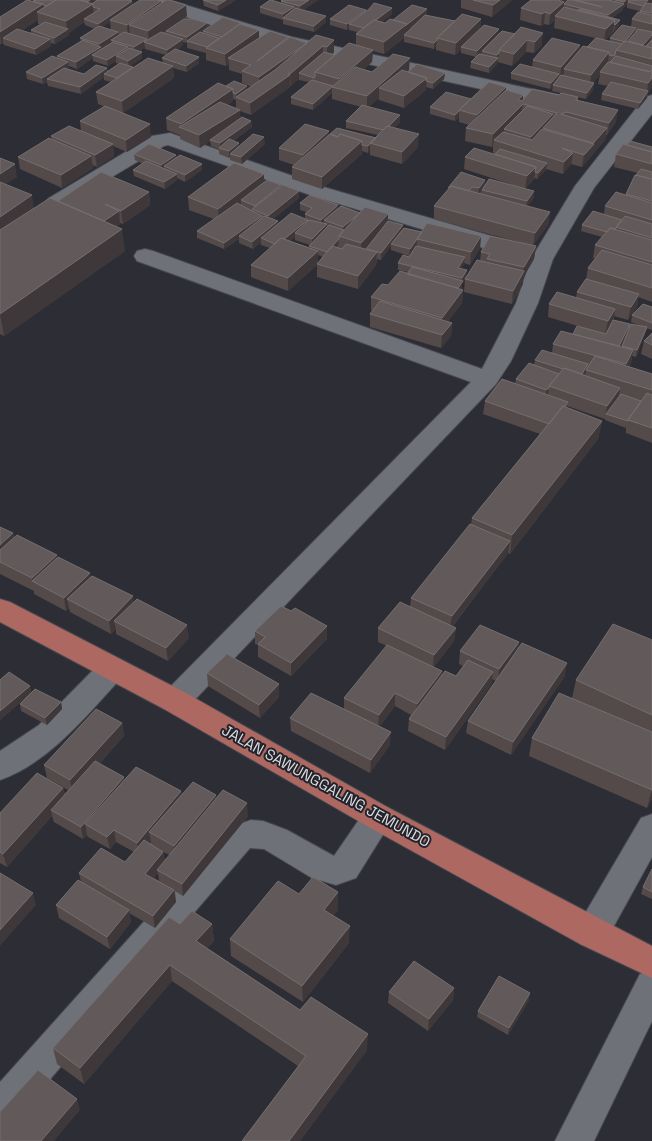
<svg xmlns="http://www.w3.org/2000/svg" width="652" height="1141" font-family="'Space Grotesk',sans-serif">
<rect width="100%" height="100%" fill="#2d2e35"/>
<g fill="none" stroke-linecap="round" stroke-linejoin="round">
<!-- minor casing -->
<g stroke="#484950" stroke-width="2">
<path id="minor" d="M142 0H169L292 37 573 98 576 102 573 106 566 108 291 47 246 36 145 4Z
M652 95V114L594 188 553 259 538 303 511 361 496 384 186 709 175 713 164 709 160 701 164 693 471 382 137 261 134 256 137 251 145 249 153 251 482 369 516 303 531 259 575 186 645 97Z
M170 133 327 188 529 247 532 252 529 257 521 259 513 257 313 196 168 145 164 146 63 206 56 208 49 206 45 202 49 198 152 136Z
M112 658 122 661 127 669 122 677C88 714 49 763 0 780V751L39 725 102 661Z
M378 804 389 808 394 817 356 878 336 885 312 878 264 849 250 848 13 1122 0 1127V1082L228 828 251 820 263 821 287 830 334 856 367 808Z
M652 814V857L604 944 592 948 580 944 575 933 580 922 641 818Z
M652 969V1021L594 1141H555L640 974Z"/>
</g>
<!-- major casing -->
<g stroke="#484950" stroke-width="2">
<path id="major" d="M0 599 10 602 186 693 389 808 652 946V978L580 944 367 826 164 709 0 622Z"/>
</g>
<!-- minor -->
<use href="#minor" fill="#6f7179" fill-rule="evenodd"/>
<!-- major -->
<use href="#major" fill="#ad6862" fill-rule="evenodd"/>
</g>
<!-- wall -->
<path fill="#534a49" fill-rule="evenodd" d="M203 0H236L218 11 204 6Z
M318 0 303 10 326 22 314 32 283 24V20L260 13V7L281 3V1Z
M461 0H512L492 17 461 8Z
M568 0H652V87L648 93 647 98 638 109 601 100 602 94 608 86 598 84 600 74 593 83V90L586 99 564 94 578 97V100L616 122 607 135H606L605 140 582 167 571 164 563 174 546 169 537 179 535 178 525 189 464 169 465 157 495 154H496L493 153V145L492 147 465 141 466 128 469 125 459 122V117L455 121 430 114V107L471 99 506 87V90L523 95V100L559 95 561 93 552 91 553 87 550 89 511 79V73L532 67 533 60 580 45 579 50 587 47 595 38 554 28 555 20 549 25 544 24 541 26 520 20 521 8 567 1ZM627 4V8L640 11 632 19 631 27 610 38V41L605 40 619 26 612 18 623 10V8Z
M33 1H132L133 5 161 3 187 16 169 29 207 23 208 28 241 25 259 38H288L307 43 334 40V52L332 55H335L356 45V34L357 32 349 30V28L347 30 330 25V19L366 10V11L392 14 382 22 385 23 393 20 427 16 455 21 481 19 480 29 499 34H515L521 27 542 45 534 53 526 52 512 66 498 62V59L497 64 489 73 470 68 471 62 476 57 461 53V49L455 55 436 50V46L434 49 404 42V38L384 54 373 51 372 62 364 69 372 72 409 70 408 72 445 73 444 79 433 89 426 87V90L404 108 379 100V98L368 107 400 122 394 128 418 147 402 164 370 155V150L368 153 362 151V154L322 189 292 179V167L294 165 279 160V148L329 135 376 138 378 135 346 128V121L361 107 332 99V93L313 110 291 104V97L309 82 299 80V79L290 86V87L251 115 240 111V118L251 121 252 127 233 141 239 143V146L265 144 242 164 230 160V157L229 158 219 154V149L211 146 210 141 200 148 180 139V135L167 130 166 118 226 86 247 90 252 87 242 83V74L229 70V64L226 66 206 60V53L187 48V43L183 42V45L177 50 199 57V63L187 72 173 68 174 78 123 113 151 137 127 152 113 146 114 156 97 167 92 165 93 168 62 188 20 169 18 157 52 139 51 136 81 131 80 121 105 107 98 104 96 92 111 82 104 80V77L81 94 48 86 47 82 43 84 27 79 26 72 58 59 57 56 81 41 80 38 95 29 85 25 84 22 69 33V35L55 44 50 43 51 46 36 55 4 45 3 43 1 44H0V17ZM38 20V24H40L31 30V34L21 31ZM419 21 407 33V30ZM110 22 111 30 102 27ZM145 47V49L166 55 162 58 163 62 133 67 130 66 142 58V52L139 51ZM93 58V61L108 66 116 61V63L119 64 108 71 107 68 84 74 68 69 69 66 77 69ZM233 99 236 100V109L227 105 233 101Z
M627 145 652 147V302L638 297 637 307 628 320 614 316V320L630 324 644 327 631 322 632 315 652 307V330L646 328 645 334 636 357 632 356 631 363 629 367 652 374V443L626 433V428L605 420V419L567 406V408L602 421 598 439 510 554 508 553 453 626 456 628 454 641 434 667 442 674 456 676 463 666 459 664 460 651 519 642 518 650 565 676 511 755 466 733 468 721 496 681 492 679 491 685 445 750 408 731 409 719 411 715 395 706 379 727 390 745 370 773 291 731 290 718 344 709V698L387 646 378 642V628L410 607 411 598 471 524 472 518 540 434 483 414 485 401 515 383 516 379 534 365 535 360 552 353 553 344 573 334 588 329 548 317 549 304 576 298 577 292 586 279 588 268 595 258H593L595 245 602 237 581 231 582 225 604 214 605 206 626 195 638 173 614 167 616 154Z
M134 154 176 158 202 164V170L185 182 177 178V180L165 189 134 176 133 170 143 164 135 160Z
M0 158 17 177 5 184 34 208 58 201 149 192 150 205 123 224 120 223V224L116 227 125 251 4 336 0 334Z
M264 174V182L281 185V187L299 191V198L273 219 278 221V224L305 218V214L306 212 300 210V203L338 205V208L360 213 388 214V222L403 225V230L422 232 481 236 480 248 470 265 464 263 461 269 466 277 480 261 481 252 522 243 434 219V206L485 180V185L534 191V198L527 206 550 212 548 225 533 245 536 246 534 259 523 278V284L512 304 464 292 465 279 462 283V288L461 289 463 290 462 303 448 321 452 323 451 336 441 348 370 327V314L373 310H371V297L407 274 408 272 398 270V263L409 257 413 251 409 256 391 250V246L381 260 377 259 376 265 358 289 317 277V265L288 291 251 277V265L270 248 261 245V242L253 249 239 243V239L224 249 197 238V231L214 219 189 210 188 197ZM295 237V240L310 245 309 248 290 241ZM318 255 323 257 318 263Z
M652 333V359L641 354 644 341Z
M0 527 13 533 14 538 90 573V577L134 602 189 638 168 661 116 634V629L111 634 70 612 69 608 66 611 34 594V591L0 574Z
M255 631 327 639 291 676 258 657V645L255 644Z
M652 640V799L647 808 529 756 532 738 572 698 576 680Z
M207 673 279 684V697L260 718 208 686Z
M0 680 30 686 31 693 61 702 62 709 47 725 21 711 20 704 30 694 0 720Z
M122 723 124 736 99 764 124 777V780L181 791 182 795 216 798 248 816 183 896 175 891 176 902 155 928 129 913 131 922 110 949 59 918 56 905 81 882 79 873 125 862 134 852 116 842 110 849 88 837 87 835 83 839 54 822 52 816 7 867 0 863V813L63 788 65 794 68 790 47 778 44 765ZM163 852 170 855 165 861ZM158 873 159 881 154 878Z
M652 869V899L641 894 643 887Z
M338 892V910L333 916 349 943 303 1002 231 956 230 939 299 894Z
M180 924H212L214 941 207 948 300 1010 367 1050 300 1141H242L298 1066 172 981 84 1084 57 1064 53 1048Z
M454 988 453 1000 428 1031 388 1003 389 992Z
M529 1000 508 1035 477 1017 478 1011Z"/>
<!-- shaded-wall -->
<path fill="#3e383a" d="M90 0H101L93 5 94 16 84 19V22L69 33V35L55 44 54 38 67 29 66 21 86 3Z
M226 0H236L218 11V5Z
M309 0H318L300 13V6Z
M500 0H512L492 17 493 5Z
M558 0H567V3L564 4 562 13 555 16V20L549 25 550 14Z
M626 0H630L628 2 627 4 623 8V10L607 21 608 15 623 4 624 2Z
M648 0H652V2L642 12 643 6Z
M132 1 133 7 110 20V22L99 30 98 24Z
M161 1 162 13 129 25 130 35 128 36 127 25Z
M43 4 44 14 37 12 38 20 7 40 3 38V43L1 44 0 32Z
M186 5 187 16 149 43 148 31Z
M294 7V13L283 18V14Z
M392 8V14L365 35V28Z
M427 9V15L407 30V36L404 35V38L384 54V42Z
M366 10V16L349 24V28L347 30V24Z
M545 12 544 24 541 26 542 14Z
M326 16V22L314 32V26Z
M481 19 480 31 461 47V49L455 55 456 43Z
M615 20 613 31 604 41 606 29Z
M620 20 619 26 614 31 615 25Z
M207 23 208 30 203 31V32L189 42 187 41V37Z
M636 28 635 34 628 43 625 42Z
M499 29V36L482 51V52L477 57V51Z
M259 30V42L228 58 229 64 226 66 225 54Z
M118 32 119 38 111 40 112 43 92 55 93 58 77 69 76 62 99 48V44Z
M543 33 542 45 534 53 535 42Z
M652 35 650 41 641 53 642 46Z
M50 39 51 46 36 55 35 49Z
M147 39 148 43 144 42 145 47 135 53 134 47Z
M183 39V45L168 56 167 50Z
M334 40V52L327 59V47Z
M437 40 436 46 434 49V43Z
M527 40 526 52 512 66 514 54Z
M307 43 260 89 259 77Z
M580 45 578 57 564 69V74L560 79 561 67Z
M323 46V58L299 73V79L291 86 290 74Z
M128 47 129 53 116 56V61L108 66 107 60Z
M373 50 372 62 341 89 338 88 339 79Z
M142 52V58L129 67 128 61Z
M609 52 608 64 600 72V74L590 87 591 75Z
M499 53 497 64 489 73V67L496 60 497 55Z
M199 57V63L187 72 186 66Z
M410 58 409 70 387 91 379 88V98L367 109V96Z
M68 62 69 68 50 80 47 79V82L43 84 42 78Z
M173 66 174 78 123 113 122 101Z
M107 68 108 74H104V77L81 94 80 87Z
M445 73 444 79 433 89V83Z
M559 74 558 80 553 85V87L550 89 551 83Z
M290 75V87L251 115 250 103Z
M427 78 426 90 404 108V96Z
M652 78V87L648 93 647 98 638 109 640 103 647 93 648 83Z
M594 83 593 90 586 99 587 93Z
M247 86V92L236 97V100V94Z
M332 87V93L313 110V104Z
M506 87 505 99 476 127 477 115Z
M233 89V101L189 131 181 128V124Z
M523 95 522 116 504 129V135L494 140 493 145 492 147 493 134 518 100Z
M240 110 241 123 210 140V141L200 148 199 135Z
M618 110 616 122 607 135 609 123Z
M459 111V117L455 121V115Z
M553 114 551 126 543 128 542 136 530 149 531 137Z
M400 115V122L385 137V131Z
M251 121 252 127 221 149 220 148V143Z
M150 124 151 137 127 152 126 140Z
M607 128 605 140 582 167 584 155Z
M329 131V143L303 167V155Z
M419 134 418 147 402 164V152Z
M264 137 265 144 242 164 241 157Z
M362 141V154L322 189V177Z
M239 143V149L230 154V156L229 158V151Z
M370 143V150L368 153V146Z
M113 144 114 156 97 167 95 155Z
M573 153 571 165 563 174 564 162Z
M176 155 177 161 164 166V170L162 171 161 165Z
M91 156 93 168 62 188 61 175Z
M547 163 546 170 537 179 538 173Z
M15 164 17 177 0 188V174Z
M202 164V170L185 182V175Z
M536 167 534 179 525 189 527 176Z
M177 174V180L165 189 164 182Z
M264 174V187L241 200V205L219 222 218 209Z
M485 180V187L478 195 479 188Z
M281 185V192L255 210V206Z
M299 191V198L269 222 268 216Z
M534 191V198L526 208 527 201Z
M149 192 150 205 123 224 121 211Z
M32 195 35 217 0 241V217Z
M338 205V212L324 220V224L321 226V220Z
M119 211 120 224 104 235 102 223Z
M550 212 548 225 533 246 535 233Z
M360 213 343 234V227Z
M388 214V226L361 256V243Z
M262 216V223L239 236V239L224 249V243Z
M308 220V226L295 233V237L278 251V245Z
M278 221V228L261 238V242L253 249 252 242Z
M327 224V231L312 246V239Z
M403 225V232L391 244V246L381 260V253Z
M122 229 125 251 4 336 0 314Z
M481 236 480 248 470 265 471 252Z
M339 239 338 246 327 258V252Z
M417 240V247L409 256 410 249Z
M536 246 534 259 523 278V284L512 304 513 291 523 272 524 267Z
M318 251V264L288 291V278Z
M377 252 376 265 358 289V276Z
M465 257 464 264 458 275V268Z
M467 270 466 277 462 283V288L455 299V292L462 282V278Z
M463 290 462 303 441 331 442 318Z
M639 294 637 307 628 320 631 307Z
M615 309 613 322 605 334 608 321Z
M452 323 451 336 441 348 442 335Z
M630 324 629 331 618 354 619 347Z
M647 327 645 334 636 357 637 350Z
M633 350 631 363 623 377 626 364Z
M588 364 587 370H586V373L580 381 582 375Z
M549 388 548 394 546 397V390Z
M620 388 618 401 606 414 605 419 607 406Z
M602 421 598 439 510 554 512 535Z
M13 533 16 546 0 560V545Z
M510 541 508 554 450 629 452 616Z
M57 555 59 568 32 582V578Z
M90 573 92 586 67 599 69 608 66 611 64 598Z
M133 596 135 610 114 621 116 629 111 634 109 621Z
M187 625 189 638 168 661 166 648Z
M327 626V639L291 676V663Z
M456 628 454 641 433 668 434 655Z
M519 642 517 655 498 682 499 669Z
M567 663 565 676 511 755 513 742Z
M442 671 441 684 416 717 417 704Z
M493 672 491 685 445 750 446 737Z
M279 684V697L260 718 259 705Z
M30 686 31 693 0 720V711Z
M395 693V706L378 728 379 715Z
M61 702 62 709 47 725 45 718Z
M122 723 124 736 73 793 70 780Z
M391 732 390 745 370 773 371 760Z
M124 777 126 790 85 824 87 835 83 839 81 827Z
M63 788 66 801 51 810 52 816 7 867 3 854Z
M652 790V799L647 808Z
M181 791 183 804 149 832 151 842 139 855 137 843Z
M216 795 217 808 175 858 174 846Z
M247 803 248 816 183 896 182 884Z
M114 830 116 842 110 849 107 837Z
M163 852 165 864 157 870 158 873 147 886 145 874Z
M174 890 176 902 155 928 153 916Z
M338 892V910L324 927V910Z
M33 893 36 905 0 946V930Z
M129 910 131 922 110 949 107 937Z
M212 924 214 941 198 958 196 941Z
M350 926 349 943 303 1002 302 986Z
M170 965 172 981 84 1084 80 1068Z
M454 988 453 1000 428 1031 429 1019Z
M530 993 529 1000 508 1035 509 1028Z
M368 1034 367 1050 300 1141H289Z
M77 1099 80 1110 54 1141H41Z"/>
<!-- building -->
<path fill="#625a5a" stroke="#756e6f" d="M27 0 43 4 0 32V17Z
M34 0H56L47 6 33 1Z
M56 0H80L93 4 66 21 37 12Z
M80 0H90L87 2Z
M97 0H129L132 1 98 24 84 19 100 9 93 7V4H92Z
M140 0H157L161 1 127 25 110 20Z
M166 0H169L186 5 148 31 129 25Z
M203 0H226L218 5Z
M270 0H271L294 7 283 14 260 7Z
M282 0H309L300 6 281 1Z
M473 0H500L493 5Z
M531 0H558L564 2 550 14 545 12 542 14 521 8Z
M568 0H573L602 7 576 0H608L624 4 608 15 564 4Z
M615 0H626L624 2Z
M629 0H648L643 6 628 2Z
M374 3 392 8 376 20H374L363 28 349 24 369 9Z
M646 3 652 4V13L640 11Z
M349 5 366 10 347 24 330 19Z
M412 5 427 9 405 26 407 24 393 20Z
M564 7 615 20 606 29 555 16Z
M295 8 326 16 314 26 283 18Z
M580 9 620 20 615 25 614 24 615 20 578 10Z
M638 12 652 15V24L632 19Z
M462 14 481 19 456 43 437 38Z
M425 15 455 21 437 38V40L434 43 404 35Z
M223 17 241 23 222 37 203 31Z
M184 19H193L207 23 187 37 166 31Z
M390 19 407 24 384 42 356 34 374 20 385 23Z
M45 22 68 29 54 38 31 30Z
M240 24 259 30 225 54 206 48Z
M484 25 499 29 477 51 461 47Z
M622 25 636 28 625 42 610 38Z
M99 26 118 32 99 44 80 38Z
M521 27 543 33 535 42 527 40 514 54 499 50Z
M17 29 50 39 35 49 3 38Z
M638 29 652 32V35L643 45 628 41Z
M270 31 288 37 257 61 290 37 307 43 259 77 242 71 251 65 228 58Z
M502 31 515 34 499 50V53L497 55 482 51Z
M124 32 147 39 134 47 111 40Z
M161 32 183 39 167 50 144 42Z
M200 32 219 38 207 47 187 41Z
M316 35 334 40 327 47 323 46 290 74 288 73 290 75 250 103 236 97 275 70Z
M552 38 580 45 561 67 533 60Z
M596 38 622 44 616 50 615 55 614 56 609 55V52L587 47Z
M83 40 101 47 76 62 57 56Z
M652 40V48L646 46Z
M625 41 652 48V59L616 50Z
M113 42 128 47 107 60 92 55Z
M349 43 373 50 339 79 315 72Z
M583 46 609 52 591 75 564 69Z
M129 48 142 52 128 61 116 56Z
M175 49 199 57 186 66 162 58Z
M324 52 335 55 315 72V77L314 78 299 73Z
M393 54 410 58 367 96 332 87 355 67 372 72Z
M479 54 498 58 489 67 471 62Z
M52 56 68 62 42 78 26 72Z
M616 56 652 66V70L650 72 610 62Z
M148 58 173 66 122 101 96 92Z
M608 62 652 72V78L648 83 600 72Z
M120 63 133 67 117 78 104 74Z
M417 64 445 73 433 83 426 81 427 78 408 72Z
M520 64 559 74 551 83 511 73Z
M96 65 107 68 80 87 47 79 64 68 84 74Z
M402 70 427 78 404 96 379 88Z
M561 75 594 83 587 93 553 85Z
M312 80 333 86 313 104 291 97Z
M234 81 247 86 236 94 233 93V89L226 86Z
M489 82 506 87 477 115 459 110Z
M611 82 648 91 640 103 602 94Z
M218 83 233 89 181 124 166 118Z
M532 89 559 95 561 93 578 97 576 100 618 110 609 123 566 112 561 114 607 128 593 143 543 128 557 113 523 104 493 134 466 128 506 90 523 95 518 100 522 101Z
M446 92 471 99 459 110V111L455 115 430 107Z
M220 102 240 110 199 135 179 127Z
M362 105 400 115 389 126H387L383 130 346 121Z
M105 106 150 124 126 140 80 121Z
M527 106 553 114 531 137 504 129Z
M242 117 251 121 220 143 210 140Z
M305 124 329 131 303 155 279 148Z
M69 126 113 144 95 155 51 136Z
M387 126 419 134 402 152 370 143Z
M337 128 376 138 368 146 362 145V141L340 134 338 137 330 134Z
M542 129 594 144 584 155 562 148 573 153 564 162 494 140 503 132 532 140Z
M253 134 264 137 241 157 230 154Z
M330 134 338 137 340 134 362 141 322 177 292 167Z
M49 138 91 156 61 175 18 157Z
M229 139 239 143 229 151 219 148Z
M630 141 652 147V152L627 145Z
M149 144 176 155 161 165 134 154Z
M623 144 652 152V164L616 154Z
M474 148 536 167 527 176 465 157Z
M500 149 547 163 538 173 535 172 536 167 495 154Z
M180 155 202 164 185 175 164 166Z
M0 158 15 164 0 174Z
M146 161 177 174 164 182 133 170Z
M234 163 264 174 218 209 188 197Z
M641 169 652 172V179L636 175Z
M101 172 149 192 121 211 105 204 119 211 104 221 58 201Z
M461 172 485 180 479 188 472 187 469 191 451 186 448 188Z
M635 175 652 179V201L626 194Z
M489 179 534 191 527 201 482 190Z
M267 180 281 185 255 206 241 200Z
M0 182 32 195 0 217Z
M283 185 299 191 268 216 252 209Z
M451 186 550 212 535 233 434 206Z
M616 192 652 203V220L605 206Z
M310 195 338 205 321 220 305 214 312 208 300 203Z
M50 198 122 229 0 314V230Z
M237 203 262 216 224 243 197 231Z
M341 206 360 213 343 227 324 220Z
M365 207 388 214 361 243 339 236Z
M593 211 622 220 615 229 610 228 607 232 582 225Z
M291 213 308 220 284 239 281 238 275 244 261 238Z
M264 216 278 221 252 242 239 236Z
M625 216 652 224V238L616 227Z
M309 220 327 224 312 239 295 233Z
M388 221 403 225 381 253 366 249Z
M427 223 481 236 471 252 417 239Z
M329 225 344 230 339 236V239L327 252 309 246Z
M404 228 422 232 417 239 410 249 391 244Z
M610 228 652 240V262L595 245Z
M490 236 536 246 524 267 487 259 490 254 481 252Z
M281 238 318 251 288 278 251 265Z
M346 244 377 252 358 276 317 264 332 246 342 249Z
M416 246 465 257 458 268 467 270 462 278 398 263 403 255 409 257Z
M602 250 652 265V288L588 268Z
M477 260 524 271 513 291 465 279Z
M412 267 463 281 458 288 407 274Z
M400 271 463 290 442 318 371 297 382 284 388 285Z
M586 279 639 294 631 307 577 292Z
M557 292 615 309 608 321 549 304Z
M380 301 452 323 442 335 370 314Z
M643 304 652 307V323L632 315Z
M613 320 630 324 619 346 573 334 577 326 606 334Z
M631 324 647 327 637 350 622 346Z
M561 331 633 350 626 364 553 344Z
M652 333V345L644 341Z
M542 350 588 364 582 374 564 368 563 369 535 360Z
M595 356 652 374V390L586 370Z
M529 363 559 374 549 386V388L546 390 516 379Z
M564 368 620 388 607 406 549 386Z
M502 379 568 402 564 407 563 406 549 424 485 401Z
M647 393 652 395V428L628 420Z
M621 394 641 401 628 420V421L606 414Z
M563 406 602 421 512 535 472 518Z
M470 524 510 541 452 616 411 598Z
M0 527 13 533 0 545Z
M17 535 57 555 32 578 0 562V550Z
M58 557 90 573 64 598 32 581Z
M92 576 133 596 109 621 67 599Z
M137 599 187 625 166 648 114 621Z
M400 602 456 628 434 655 378 628Z
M281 606 291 611 295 608 327 626 291 663 258 644 265 637 255 631Z
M613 624 652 640V715L576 680Z
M480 625 519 642 499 669 460 651Z
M522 643 567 663 513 742 468 721Z
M387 645 442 671 417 704 395 693 379 715 344 698Z
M227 654 279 684 259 705 207 673Z
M468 660 493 672 446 737 409 719 445 671 456 676Z
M9 672 30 686 0 711V680Z
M35 689 61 702 45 718 20 704Z
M311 693 391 732 371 760 290 718Z
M559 693 652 732V790L532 738Z
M96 709 122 723 70 780 44 765Z
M95 761 124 777 81 827 51 810Z
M136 767 181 791 137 843 114 830 107 837 85 824Z
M37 773 63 788 3 854 0 852V813Z
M193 782 216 795 174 846 149 832Z
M223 790 247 803 182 884 157 870Z
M144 840 163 852 145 874 174 890 153 916 79 873 101 848 125 862Z
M652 869V892L643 887Z
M0 873 33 893 0 930Z
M313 877 338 892 324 910 350 926 302 986 230 939 278 881 299 894Z
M78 880 129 910 107 937 56 905Z
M192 911 212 924 196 941 300 1010 311 997 368 1034 289 1141H242L306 1056 170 965 80 1068 53 1048 169 917 180 924Z
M414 961 454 988 429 1019 389 992Z
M499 976 530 993 509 1028 478 1011Z
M38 1070 77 1099 41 1141H0V1112Z"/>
<g text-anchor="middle" stroke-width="4" stroke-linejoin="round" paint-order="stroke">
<!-- street labels -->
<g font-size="15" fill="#dbdce0" stroke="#23242b">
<text transform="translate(326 786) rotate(29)" y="5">JALAN SAWUNGGALING JEMUNDO</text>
</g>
</g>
</svg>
